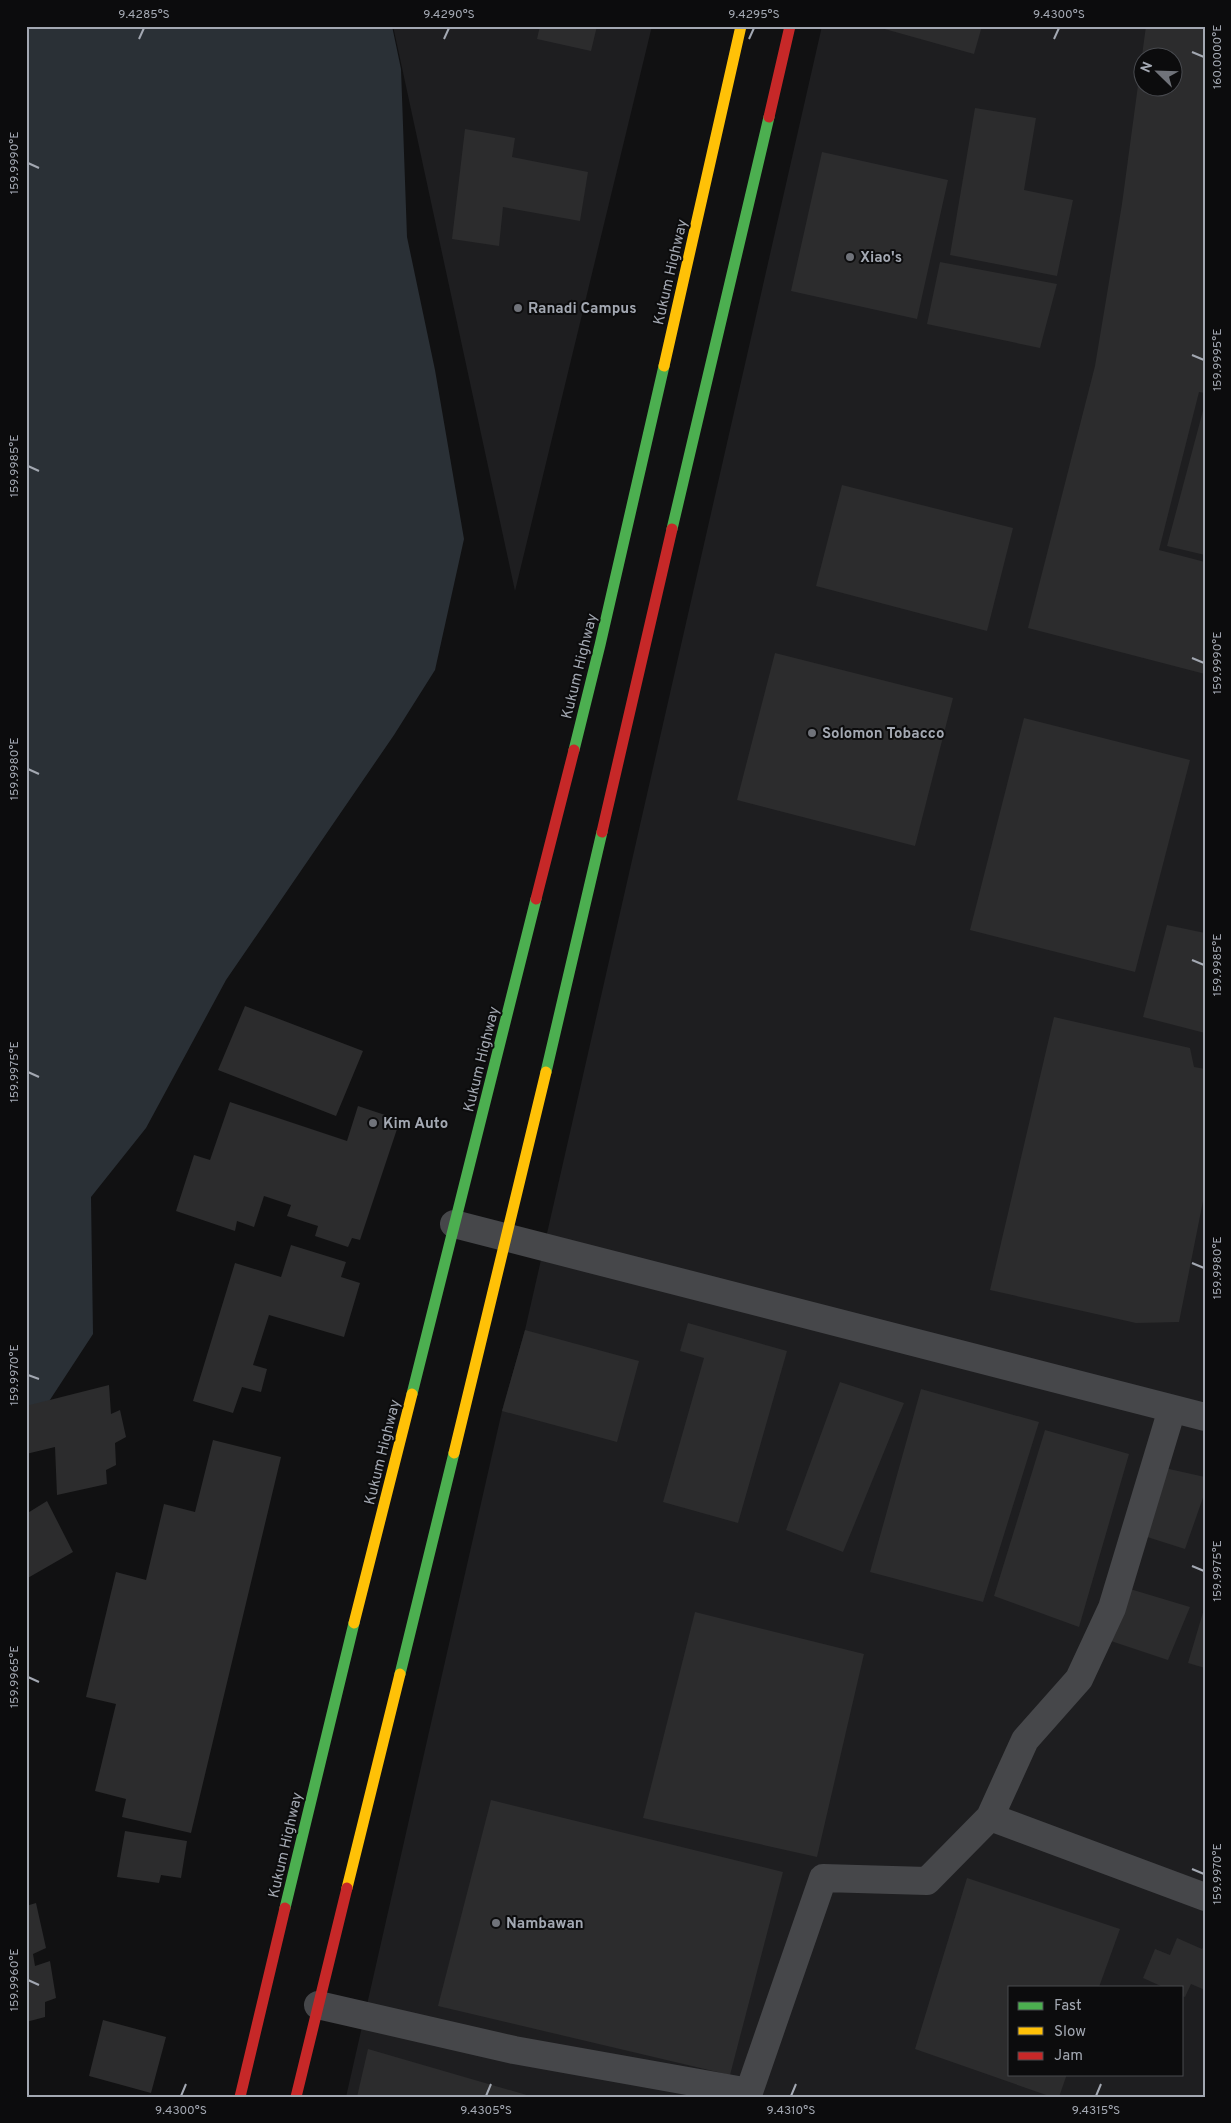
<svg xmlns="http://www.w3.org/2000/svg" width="1231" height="2123" font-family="Overpass,sans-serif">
<rect width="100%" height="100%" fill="#111112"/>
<!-- built -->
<path fill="#1e1e20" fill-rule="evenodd" d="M393 26H652L515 591Z
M822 26H1205V2097H346L502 1411 525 1330ZM1144 58H1174V88H1144ZM1010 1987H1182V2074H1010Z"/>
<!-- water -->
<path fill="#2a3036" d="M26 26H392L401 69 407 237 435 370 464 539 435 670 394 735 226 980 146 1128 91 1197 93 1334 44 1409 26 1431Z"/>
<!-- building -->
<path fill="#2c2c2d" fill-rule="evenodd" d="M540 26H597L591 51 537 39Z
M874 26H982L974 54Z
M1146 26H1205V393L1199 392 1159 550 1205 562V674L1028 628 1095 366 1122 204ZM1144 58H1174V88H1144Z
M975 108 1036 118 1024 190 1073 200 1057 276 950 255Z
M465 129 515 138 512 157 588 172 580 221 503 207 499 246 452 239Z
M822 152 948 180 917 319 791 291Z
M940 262 1057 284 1040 348 927 324Z
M1205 403V555L1167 546Z
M842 485 1013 528 987 631 816 586Z
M775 653 953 698 915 846 737 800Z
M1024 718 1190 760 1135 972 970 930Z
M1167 925 1205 933V1033L1143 1017Z
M245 1006 363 1051 336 1116 218 1070Z
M1054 1017 1190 1048 1194 1067 1205 1069V1191L1179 1322 1136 1323 990 1290Z
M230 1102 347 1141 358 1106 400 1120 360 1240 352 1238 348 1247 315 1236 318 1226 287 1216 291 1205 264 1196 254 1227 237 1221 235 1231 176 1211 194 1155 210 1160Z
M291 1245 346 1262 341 1277 360 1283 344 1337 269 1315 253 1365 267 1369 261 1392 242 1387 233 1413 193 1401 235 1263 281 1277Z
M688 1323 787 1351 738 1523 663 1502 704 1358 680 1351Z
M525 1330 639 1361 617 1442 502 1411Z
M840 1382 904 1403 843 1552 786 1530Z
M109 1385 111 1414 120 1410 126 1437 115 1443 116 1465 106 1470 107 1484 57 1495 55 1447 26 1454V1406Z
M921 1389 1039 1422 983 1602 870 1572Z
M1045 1430 1129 1454 1079 1627 994 1596Z
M213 1440 281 1457 191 1833 122 1817 126 1799 95 1791 116 1704 86 1697 116 1572 146 1580 164 1504 195 1512Z
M1160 1467 1205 1477V1492L1185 1549 1141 1535Z
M47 1501 73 1552 26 1579V1514Z
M1130 1589 1190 1607 1168 1660 1111 1641Z
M1204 1609H1205V1668L1188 1663Z
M695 1612 864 1654 817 1857 643 1818Z
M491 1800 783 1872 730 2075 438 2006Z
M125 1831 187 1841 181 1878 161 1875 159 1883 117 1877Z
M967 1878 1120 1929 1099 1987H1010V2074H1067L1059 2097H1052L915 2049Z
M36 1903 46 1948 33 1954 35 1966 50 1961 56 1998 45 2002V2017L26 2022V1906Z
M1177 1938 1202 1949 1205 1944V1990L1191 1984 1185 1997 1182 1996V1987H1163L1143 1978 1155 1949 1170 1955Z
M103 2020 166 2037 151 2093 89 2076Z
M368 2049 530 2096V2097H357Z"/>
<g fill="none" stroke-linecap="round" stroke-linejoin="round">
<!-- street -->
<path stroke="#46474a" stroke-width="28" d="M454 1224 1205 1417
M990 1817 1205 1897
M318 2005 514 2050 749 2092 823 1878 927 1881 990 1817 1025 1740 1079 1679 1112 1608 1172 1409"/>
<!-- fast -->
<path stroke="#4caf50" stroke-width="11" d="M672 529 769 117
M574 750 600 645 664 366
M546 1072 602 832
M412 1394 536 899
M400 1674 454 1453
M285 1908 354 1623"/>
<!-- slow -->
<path stroke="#ffc107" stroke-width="11" d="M664 366 741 26
M454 1453 546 1072
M354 1623 412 1394
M347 1888 400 1674"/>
<!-- jam -->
<path stroke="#c62828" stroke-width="11" d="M769 117 790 26
M602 832 672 529
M536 899 574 750
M240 2097 285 1908
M296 2097 347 1888"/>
</g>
<!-- ticks -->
<path fill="none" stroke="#a3a8b2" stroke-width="2" d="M139 39 144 28M444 39 449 28M749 39 754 28M1054 39 1059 28M1192 52 1204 57M28 163 39 168M1192 355 1204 360M28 466 39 471M1192 658 1204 663M28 769 39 774M1192 960 1204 965M28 1072 39 1077M1192 1263 1204 1268M28 1375 39 1379M1192 1566 1204 1571M28 1677 39 1682M1192 1869 1204 1874M28 1980 39 1985M181 2096 186 2084M486 2096 491 2084M791 2096 796 2084M1096 2096 1101 2084"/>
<!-- markers -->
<g fill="#70737a" stroke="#0c0c0d" stroke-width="2">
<circle cx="850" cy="257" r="5"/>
<circle cx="518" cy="308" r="5"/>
<circle cx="812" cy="733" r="5"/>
<circle cx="373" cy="1123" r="5"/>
<circle cx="496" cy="1923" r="5"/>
</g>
<g text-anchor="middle" stroke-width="4" stroke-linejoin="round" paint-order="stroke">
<!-- poi labels -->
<g font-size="15" font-weight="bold" fill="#a3a8b2" stroke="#0c0c0d" text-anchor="start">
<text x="860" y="262">Xiao's</text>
<text x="528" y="313">Ranadi Campus</text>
<text x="822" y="738">Solomon Tobacco</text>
<text x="383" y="1128">Kim Auto</text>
<text x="506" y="1928">Nambawan</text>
</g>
<!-- street labels -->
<g font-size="15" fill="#a3a8b2" stroke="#0c0c0d">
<text transform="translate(670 272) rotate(-77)" y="5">Kukum Highway</text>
<text transform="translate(579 666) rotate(-76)" y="5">Kukum Highway</text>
<text transform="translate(481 1059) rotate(-76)" y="5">Kukum Highway</text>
<text transform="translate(382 1452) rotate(-76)" y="5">Kukum Highway</text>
<text transform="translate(285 1845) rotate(-77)" y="5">Kukum Highway</text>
</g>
</g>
<!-- border -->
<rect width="1231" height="2123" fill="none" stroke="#0c0c0d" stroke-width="55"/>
<!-- legend -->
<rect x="1008" y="1986" width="175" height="90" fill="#0c0c0d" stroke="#484a4f"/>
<rect x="1018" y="2002" width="25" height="8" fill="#4caf50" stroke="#484a4f"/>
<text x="1054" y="2010" font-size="15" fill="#a3a8b2">Fast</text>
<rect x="1018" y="2027" width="25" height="8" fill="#ffc107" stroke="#484a4f"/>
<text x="1054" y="2036" font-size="15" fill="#a3a8b2">Slow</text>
<rect x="1018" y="2052" width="25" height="8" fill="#c62828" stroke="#484a4f"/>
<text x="1054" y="2060" font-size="15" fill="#a3a8b2">Jam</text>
<!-- north arrow -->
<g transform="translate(1158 72) rotate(293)"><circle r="24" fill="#0c0c0d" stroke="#484a4f"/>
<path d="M0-4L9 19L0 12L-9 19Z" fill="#70737a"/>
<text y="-8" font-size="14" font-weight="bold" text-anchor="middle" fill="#a3a8b2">N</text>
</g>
<rect x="28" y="28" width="1176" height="2068" fill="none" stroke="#a3a8b2" stroke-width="2"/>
<g font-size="12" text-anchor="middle" fill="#a3a8b2">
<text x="144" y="18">9.4285°S</text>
<text x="449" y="18">9.4290°S</text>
<text x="754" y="18">9.4295°S</text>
<text x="1059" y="18">9.4300°S</text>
<text transform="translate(1217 57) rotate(-90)" y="4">160.0000°E</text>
<text transform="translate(14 163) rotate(-90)" y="4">159.9990°E</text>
<text transform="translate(1217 360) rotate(-90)" y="4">159.9995°E</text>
<text transform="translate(14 466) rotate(-90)" y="4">159.9985°E</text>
<text transform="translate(1217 663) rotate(-90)" y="4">159.9990°E</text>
<text transform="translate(14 769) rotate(-90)" y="4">159.9980°E</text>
<text transform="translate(1217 965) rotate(-90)" y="4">159.9985°E</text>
<text transform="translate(14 1072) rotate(-90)" y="4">159.9975°E</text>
<text transform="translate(1217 1268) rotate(-90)" y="4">159.9980°E</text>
<text transform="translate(14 1375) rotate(-90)" y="4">159.9970°E</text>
<text transform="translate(1217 1571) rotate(-90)" y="4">159.9975°E</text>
<text transform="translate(14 1677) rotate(-90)" y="4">159.9965°E</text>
<text transform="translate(1217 1874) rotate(-90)" y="4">159.9970°E</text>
<text transform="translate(14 1980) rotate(-90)" y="4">159.9960°E</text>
<text x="181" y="2114">9.4300°S</text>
<text x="486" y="2114">9.4305°S</text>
<text x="791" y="2114">9.4310°S</text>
<text x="1096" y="2114">9.4315°S</text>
</g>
</svg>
